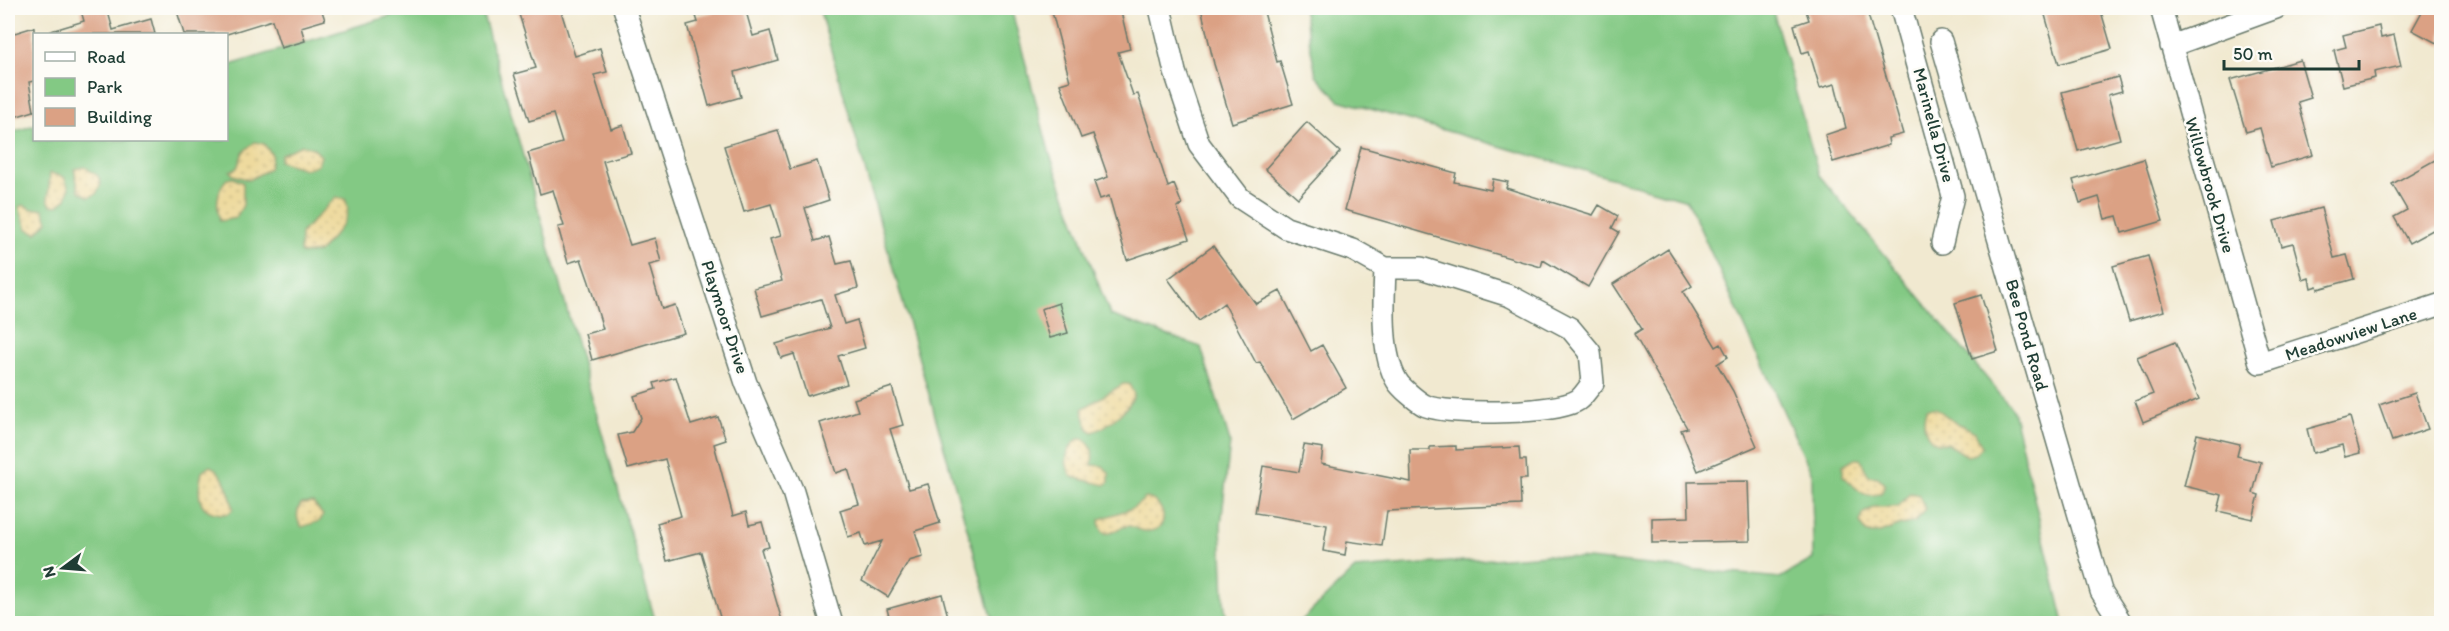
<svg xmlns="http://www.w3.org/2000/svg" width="2449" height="631" font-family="Itim,sans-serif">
<defs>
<pattern id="sand-dots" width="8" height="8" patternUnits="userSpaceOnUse" patternTransform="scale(1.5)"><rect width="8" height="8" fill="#eeda9e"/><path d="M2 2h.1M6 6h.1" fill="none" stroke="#ccbc89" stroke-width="1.8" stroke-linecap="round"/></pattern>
</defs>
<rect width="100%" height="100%" fill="#fdfcf7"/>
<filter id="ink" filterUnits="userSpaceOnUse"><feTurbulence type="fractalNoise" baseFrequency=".0167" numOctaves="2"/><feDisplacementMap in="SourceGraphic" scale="12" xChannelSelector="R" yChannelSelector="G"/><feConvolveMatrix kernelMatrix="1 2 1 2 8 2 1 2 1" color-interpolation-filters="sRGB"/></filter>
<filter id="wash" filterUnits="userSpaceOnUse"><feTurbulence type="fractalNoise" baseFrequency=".008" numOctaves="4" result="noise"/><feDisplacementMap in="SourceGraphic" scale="24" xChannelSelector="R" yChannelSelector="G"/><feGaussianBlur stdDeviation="1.35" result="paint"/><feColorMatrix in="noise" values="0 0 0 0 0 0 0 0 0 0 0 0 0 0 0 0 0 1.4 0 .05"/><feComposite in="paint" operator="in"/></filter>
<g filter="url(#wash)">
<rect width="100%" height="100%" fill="#f1e9d0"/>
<!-- green -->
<path fill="#83c984" stroke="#51835c" stroke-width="1.5" d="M416 8H481L656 623H8V134L34 125V140H226L227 66Z
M819 8H1011L1050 155 1110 315 1201 347 1230 442 1221 525 1224 601 1227 623H994Z
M1303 8H1772L1819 175 2013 410 2064 623 1298 624 1355 569 1547 555 1780 578 1813 559 1812 474 1687 200 1339 100 1316 75Z"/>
<!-- sand -->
<path fill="url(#sand-dots)" stroke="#868c69" stroke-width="1.5" d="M255 142 264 144 272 155 269 169 249 180 233 175 230 171 237 168 243 152Z
M302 145 313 148 321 156 318 165 305 169 279 161 281 154Z
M85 167 98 176 101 184 96 194 89 197 79 191 74 169Z
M50 173 64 177 69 188 66 199 57 206 51 205 48 199Z
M233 178 243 183V205L236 218 220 221C216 208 216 189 227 179Z
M336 197 345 199C356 217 331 238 319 252L303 254 300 252 301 233Z
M24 205 31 209H43L48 221 37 233 27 229 19 207Z
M1123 384H1129L1134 394C1131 408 1106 428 1093 432L1088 429 1082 409Z
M1927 408H1936L1953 421 1975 432 1982 447 1976 454 1967 456 1947 443C1926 447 1920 424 1927 408Z
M1078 439H1083C1094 446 1093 453 1092 465L1103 466 1109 473V482L1105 485 1072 477C1063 464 1065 449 1078 439Z
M1853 459H1860L1869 476 1878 477 1885 484 1882 492C1863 502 1857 487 1843 476V465Z
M210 466C223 470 231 496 233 509L228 514C197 515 196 496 202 472Z
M1910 493 1919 495 1925 509 1915 522C1909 524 1902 524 1896 527 1883 532 1865 542 1860 522L1864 513 1874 507H1898Z
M1146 498C1166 501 1171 531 1148 531 1141 532 1135 527 1129 526 1119 525 1113 537 1103 532L1099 523 1100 519 1133 508Z
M313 503 323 515 320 521 302 527C296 521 296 511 301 504Z"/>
<g id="blocks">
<!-- building -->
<path fill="#dba184" d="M93 8H107L113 30 151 19 155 34H52L51 31 84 21 81 11Z
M176 8H321L325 20 301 27 305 41 281 48 272 20 227 34H184Z
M517 8H560L575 56 600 48 607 72 594 75 611 129 623 125 631 153 603 161 618 210 630 245 655 238 661 262 649 265 662 309 675 305 684 333 592 360 585 334 603 329 589 282 581 259 568 263 558 227 564 226 553 190 540 194 528 153 562 143 553 114 529 121 514 74 536 68Z
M729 8H745L753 36 770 31 778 60 735 72 741 97 709 106 687 25 698 22 696 16Z
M1051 8H1120L1130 49 1118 52 1133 95 1138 94 1168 187 1174 184 1182 205 1177 207 1189 239 1127 260 1109 196 1100 199 1094 182 1108 177 1093 134 1081 138 1060 84 1070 81Z
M1201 8H1263L1277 62 1280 61 1293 104 1232 123 1214 64Z
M1805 8H1866L1903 134 1888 138 1889 145 1833 162 1825 135 1846 128 1835 84 1820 88 1809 51 1802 53 1794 25 1809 20Z
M2043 8H2100L2112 49 2059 64Z
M2424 8H2442V46L2412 30Z
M2379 26 2381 38 2394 35 2401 66 2374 72 2375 78 2343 86 2334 50 2346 47 2343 35Z
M34 27V81L29 82 34 111 8 119V35Z
M2300 60 2311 98 2298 102 2313 155 2271 167 2260 128 2246 132 2230 80Z
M2118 77 2122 91 2108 95 2120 139 2078 151 2062 92Z
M1307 122 1340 152 1298 198 1265 169Z
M778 130 790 169 817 161 829 200 805 208 815 241 829 237 837 264 851 261 858 288 835 295 844 324 857 320 865 348 838 356 847 384 807 396 794 354 781 358 776 344 830 328 821 299 762 316 754 288 782 281 770 239 781 236 771 204 744 212 724 146Z
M1361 147 1456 173 1454 182 1491 190 1493 179 1508 182 1506 188 1593 215 1599 205 1618 216 1612 228 1619 232 1588 287 1543 260 1541 267 1345 210Z
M2442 156V225L2409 243 2394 217 2407 210 2392 184Z
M2144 159 2163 221 2122 233 2117 216 2105 219 2099 197 2080 203 2073 180Z
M2321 208 2334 258 2347 255 2354 279 2318 289 2317 286 2311 288 2309 278 2303 280 2293 243 2281 246 2274 221Z
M1213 246 1256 304 1280 291 1311 351 1322 345 1346 388 1293 419 1260 362 1256 363 1224 303 1199 321 1168 279Z
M1668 249 1692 286 1683 292 1716 347 1721 344 1728 357 1717 364 1733 391 1757 446 1698 471 1681 430 1687 428 1634 334 1642 329 1613 284Z
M2148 256 2164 311 2129 321 2113 266Z
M1981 295 1998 351 1972 359 1955 303Z
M1059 303 1068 333 1050 338 1041 309Z
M2175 342 2199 399 2143 422 2135 401 2153 394 2137 357Z
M676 377 691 425 718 417 726 440 714 444 733 516 746 512 749 525 762 522 769 547 761 549 783 624H722L701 552 667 561 657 523 681 516 665 459 628 469 618 435 632 432 641 418 634 396 656 389 654 383Z
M892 387 903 425 890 429 909 489 928 484 940 523 915 531 923 557 909 561 888 597 862 581 882 541 865 546 861 533 848 537 840 510 859 504 848 469 836 473 820 423 858 411 854 399Z
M2415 393 2428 429 2392 441 2379 405Z
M2350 417 2360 453 2345 457 2342 445 2313 453 2307 429Z
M2197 434 2240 444 2237 456 2261 462 2253 493 2259 495 2253 519 2218 511 2222 495 2184 486Z
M1304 445 1323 448 1321 464 1411 482 1410 450H1430V447L1456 446V450L1519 447 1520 460H1526L1527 479H1520L1521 505 1387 511 1382 546 1347 541 1345 555 1323 551 1327 525 1255 513 1263 466 1299 472Z
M1748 481 1750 541 1652 543V518L1689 517 1688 482Z
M942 594 950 624H891L887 609Z"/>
</g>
</g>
<g filter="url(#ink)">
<use href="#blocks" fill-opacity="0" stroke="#68796b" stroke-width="1.5"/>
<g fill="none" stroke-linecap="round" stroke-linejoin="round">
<!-- minor casing -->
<g stroke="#68796b" stroke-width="24">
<path id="minor" d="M624 8 746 383 793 492 832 624
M1160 8 1175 72 1199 144 1240 198 1286 228 1353 250 1385 268H1421L1510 296 1570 328 1590 352 1593 383C1588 388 1583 397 1578 400 1557 414 1447 416 1424 405 1417 401 1401 388 1397 381 1380 353 1384 300 1385 268
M1901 8 1953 196 1942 243
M2161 8 2260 363 2442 304
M1941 41 2101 591 2122 624
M2171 46 2276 8"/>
</g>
<!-- minor -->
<use href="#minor" stroke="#fff" stroke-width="21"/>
</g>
</g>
<g text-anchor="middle" stroke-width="5" stroke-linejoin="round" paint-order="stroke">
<!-- street labels -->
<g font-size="18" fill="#1f3d34" stroke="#fdfcf7">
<text transform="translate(1934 125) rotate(75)" y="6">Marinella Drive</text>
<text transform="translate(2210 185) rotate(74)" y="6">Willowbrook Drive</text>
<text transform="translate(725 317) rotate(72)" y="6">Playmoor Drive</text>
<text transform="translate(2351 334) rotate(-18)" y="6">Meadowview Lane</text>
<text transform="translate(2027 335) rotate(74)" y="6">Bee Pond Road</text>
</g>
</g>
<!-- margin -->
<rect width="2449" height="631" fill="none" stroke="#fdfcf7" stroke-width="30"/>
<!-- legend -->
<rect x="33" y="33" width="195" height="108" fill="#fdfcf7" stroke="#a4b0a9" stroke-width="1.5"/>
<rect x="45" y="52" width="30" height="9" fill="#ffffff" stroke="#a4b0a9" stroke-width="1.5"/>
<text x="87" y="63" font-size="18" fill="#1f3d34">Road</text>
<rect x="45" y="78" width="30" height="18" fill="#83c984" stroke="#a4b0a9" stroke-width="1.5"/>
<text x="87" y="93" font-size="18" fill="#1f3d34">Park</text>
<rect x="45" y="108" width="30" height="18" fill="#dba184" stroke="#a4b0a9" stroke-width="1.5"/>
<text x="87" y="123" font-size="18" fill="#1f3d34">Building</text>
<!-- north arrow -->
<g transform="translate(63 568) rotate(254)" stroke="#fdfcf7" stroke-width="4.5" paint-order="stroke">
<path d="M0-4.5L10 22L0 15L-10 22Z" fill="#1f3d34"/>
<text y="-9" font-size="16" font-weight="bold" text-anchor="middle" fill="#1f3d34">N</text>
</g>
<!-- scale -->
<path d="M2224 60v9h135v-9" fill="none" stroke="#1f3d34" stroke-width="3"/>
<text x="2233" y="60" font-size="18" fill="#1f3d34" stroke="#fdfcf7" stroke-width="4.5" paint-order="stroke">50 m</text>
</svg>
